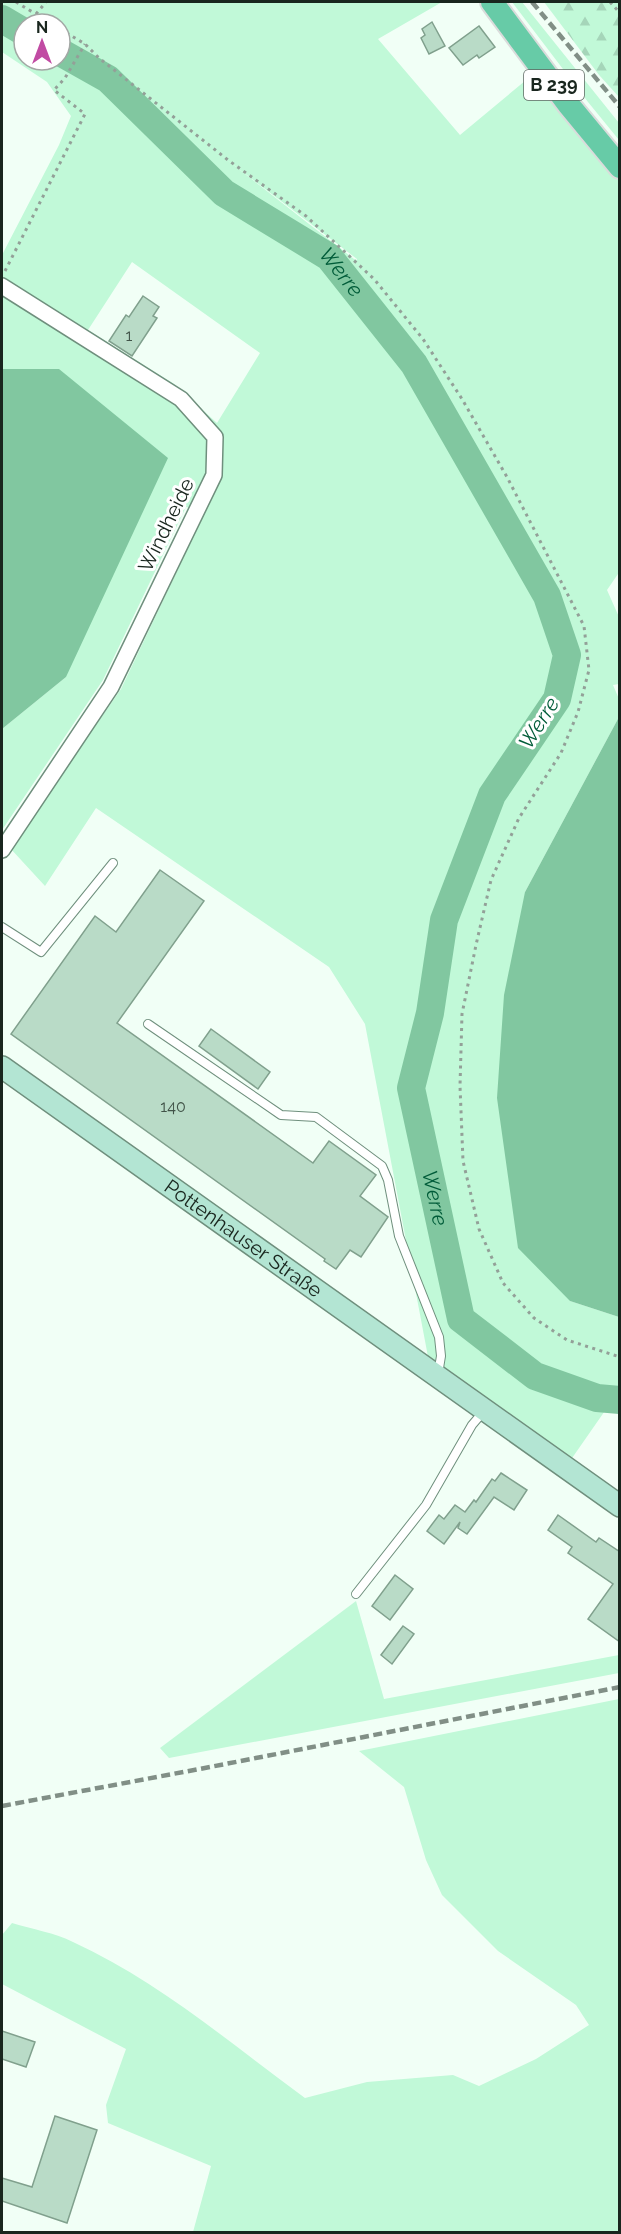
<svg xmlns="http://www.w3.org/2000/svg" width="621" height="2234" font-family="Raleway,sans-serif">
<defs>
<pattern id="forest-firs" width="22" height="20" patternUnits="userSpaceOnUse" patternTransform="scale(1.5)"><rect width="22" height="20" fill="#c1f9d8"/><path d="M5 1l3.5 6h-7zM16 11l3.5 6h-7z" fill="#a5d5b9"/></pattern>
</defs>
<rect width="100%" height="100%" fill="#f1fff6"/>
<!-- green -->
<path fill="#c1f9d8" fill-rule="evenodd" d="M2 2H442L378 39 460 135 531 76 556 108 619 178 620 571 607 590 619 617V684L613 685 619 699V717L525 892 570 1301 619 1317V1407L609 1405 570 1461 429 1362 365 1024 329 967 96 808 45 886 10 848 121 689 205 512 186 507 103 680 2 830V729L66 677 59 369H2V255L59 145 71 116 47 82 2 52ZM24 24H60V60H24ZM218 153 357 259V260L354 259ZM132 262 260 353 217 423 174 384 88 330Z
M512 2H522L619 123V140L588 102Z
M356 1601 384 1699 619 1655V1673L169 1758 160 1748Z
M619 1699V2232H193L211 2166 108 2123 106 2105 126 2049 2 1984V1935L12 1923C32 1929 55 1933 73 1942 158 1981 230 2043 305 2098L367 2082 453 2075 479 2086 536 2059 589 2025 576 2005 498 1951 442 1895 426 1860 404 1787 359 1751Z"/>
<!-- forest -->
<path fill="url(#forest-firs)" d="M544 2H619V97L599 75Z"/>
<!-- water -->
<path fill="#81c7a0" d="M2 369H59L168 458 66 677 2 729Z
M619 717 620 1317H619L570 1301 518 1248 497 1098 504 995 525 892Z"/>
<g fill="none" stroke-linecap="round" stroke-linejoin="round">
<!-- river -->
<g stroke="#81c7a0" stroke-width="28">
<path d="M2 19 24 32"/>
<path id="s1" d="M60 52 108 79 224 193 329 257 414 364 547 596 567 655 557 699 492 795 444 920 430 1013 411 1088 461 1319 535 1376 597 1398 620 1400"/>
</g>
</g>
<!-- building -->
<path fill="#b9dbc7" stroke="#80a08d" stroke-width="1.5" d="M432 22 445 46 429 54 421 38 425 35 422 29Z
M479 26 495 47 479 58 477 55 463 65 449 48Z
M143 296 159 307 153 316 157 318 132 356 109 341 126 315 129 317Z
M160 870 204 901 117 1023 313 1163 329 1141 376 1175 360 1196 388 1217 361 1257 350 1250 336 1269 324 1261 325 1259 11 1034 95 916 116 932Z
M211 1029 270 1072 258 1089 199 1046Z
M501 1473 527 1490 514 1510 494 1497 467 1534 458 1528 460 1522 444 1544 427 1531 439 1515 444 1519 455 1505 465 1512 474 1500 476 1502 492 1479 495 1481Z
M558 1515 596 1542 599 1538 620 1552V1642L588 1619 613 1584 568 1553 572 1547 548 1530Z
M395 1575 413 1589 390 1620 372 1606Z
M403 1626 414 1634 392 1664 381 1655Z
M2 2031 35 2042 26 2067 2 2059Z
M55 2116 97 2130 67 2223 2 2201V2178L32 2187Z"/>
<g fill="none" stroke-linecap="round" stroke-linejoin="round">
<!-- lane casing -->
<g stroke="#6f8f7d" stroke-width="10">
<path id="lane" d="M2 927 41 952 113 863
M148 1024 281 1115 316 1117 382 1166 388 1180 399 1236 439 1337 441 1356 438 1374
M356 1594 426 1505 472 1425 484 1411"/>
</g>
<!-- street casing -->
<g stroke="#6f8f7d" stroke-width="18">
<path id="street" d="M2 286 181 399 215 437 214 475 111 687 2 850"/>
</g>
<!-- secondary casing -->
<g stroke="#6f8f7d" stroke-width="24">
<g id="secondary">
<path id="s2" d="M2 1067 620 1506"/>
</g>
</g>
<!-- primary casing -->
<g stroke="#dadcdb" stroke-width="26">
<path id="primary" d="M492 2 568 104 620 167"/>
</g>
<!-- path -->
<path stroke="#93a098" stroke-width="3" stroke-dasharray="3 4.5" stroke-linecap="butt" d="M16 2 52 24
M610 2 620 13
M36 14 46 2
M60 29 85 44 99 58 228 160 306 216 374 279 423 339 462 399 507 477 584 626 589 670 578 712 561 753 519 818 491 880 476 945 462 1014 460 1086 463 1161 479 1229 503 1283 534 1318 567 1340 620 1357
M5 271 85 114 54 90 65 78 85 44"/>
<!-- lane -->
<use href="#lane" stroke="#fff" stroke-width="8"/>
<!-- street -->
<use href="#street" stroke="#fff" stroke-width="15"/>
<!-- secondary -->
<use href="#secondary" stroke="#b3e5d3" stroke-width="21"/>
<!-- primary -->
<use href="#primary" stroke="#67cba7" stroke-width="22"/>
<!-- rail -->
<path stroke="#818f86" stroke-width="4.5" stroke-dasharray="9 4.5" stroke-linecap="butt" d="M532 2 620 107
M2 1806 210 1767 620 1687"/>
</g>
<g text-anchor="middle" stroke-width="6" stroke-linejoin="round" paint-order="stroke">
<!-- number labels -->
<g font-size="16" fill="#415348">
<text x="129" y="341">1</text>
<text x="173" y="1112">140</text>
</g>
<!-- shield labels -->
<rect fill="#fff" stroke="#5e6762" stroke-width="1.5" x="524" y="70" width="60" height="30" rx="4.5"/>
<g font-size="18" font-weight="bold" fill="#19261e">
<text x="554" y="91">B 239</text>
</g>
<!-- street labels -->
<g font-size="20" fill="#19261e" stroke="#fff">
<text transform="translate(166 525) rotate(-64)" y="7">Windheide</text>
<text dy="7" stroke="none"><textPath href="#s2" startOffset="296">Pottenhauser Straße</textPath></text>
</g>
<!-- water labels -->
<g font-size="21" font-style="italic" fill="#005c39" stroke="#fff">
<text dy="7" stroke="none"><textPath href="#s1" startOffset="360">Werre</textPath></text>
<text transform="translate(539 723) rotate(-58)" y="7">Werre</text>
<text dy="7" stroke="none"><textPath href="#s1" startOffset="1386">Werre</textPath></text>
</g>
</g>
<!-- border -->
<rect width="621" height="2234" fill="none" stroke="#19261e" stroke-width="6"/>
<!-- north arrow -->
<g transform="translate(42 42)"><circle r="28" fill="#ffffff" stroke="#a3a8a5" stroke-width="1.5"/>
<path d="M0-4.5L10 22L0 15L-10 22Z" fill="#c14ba3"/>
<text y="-9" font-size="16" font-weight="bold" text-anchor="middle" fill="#19261e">N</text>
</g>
</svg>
